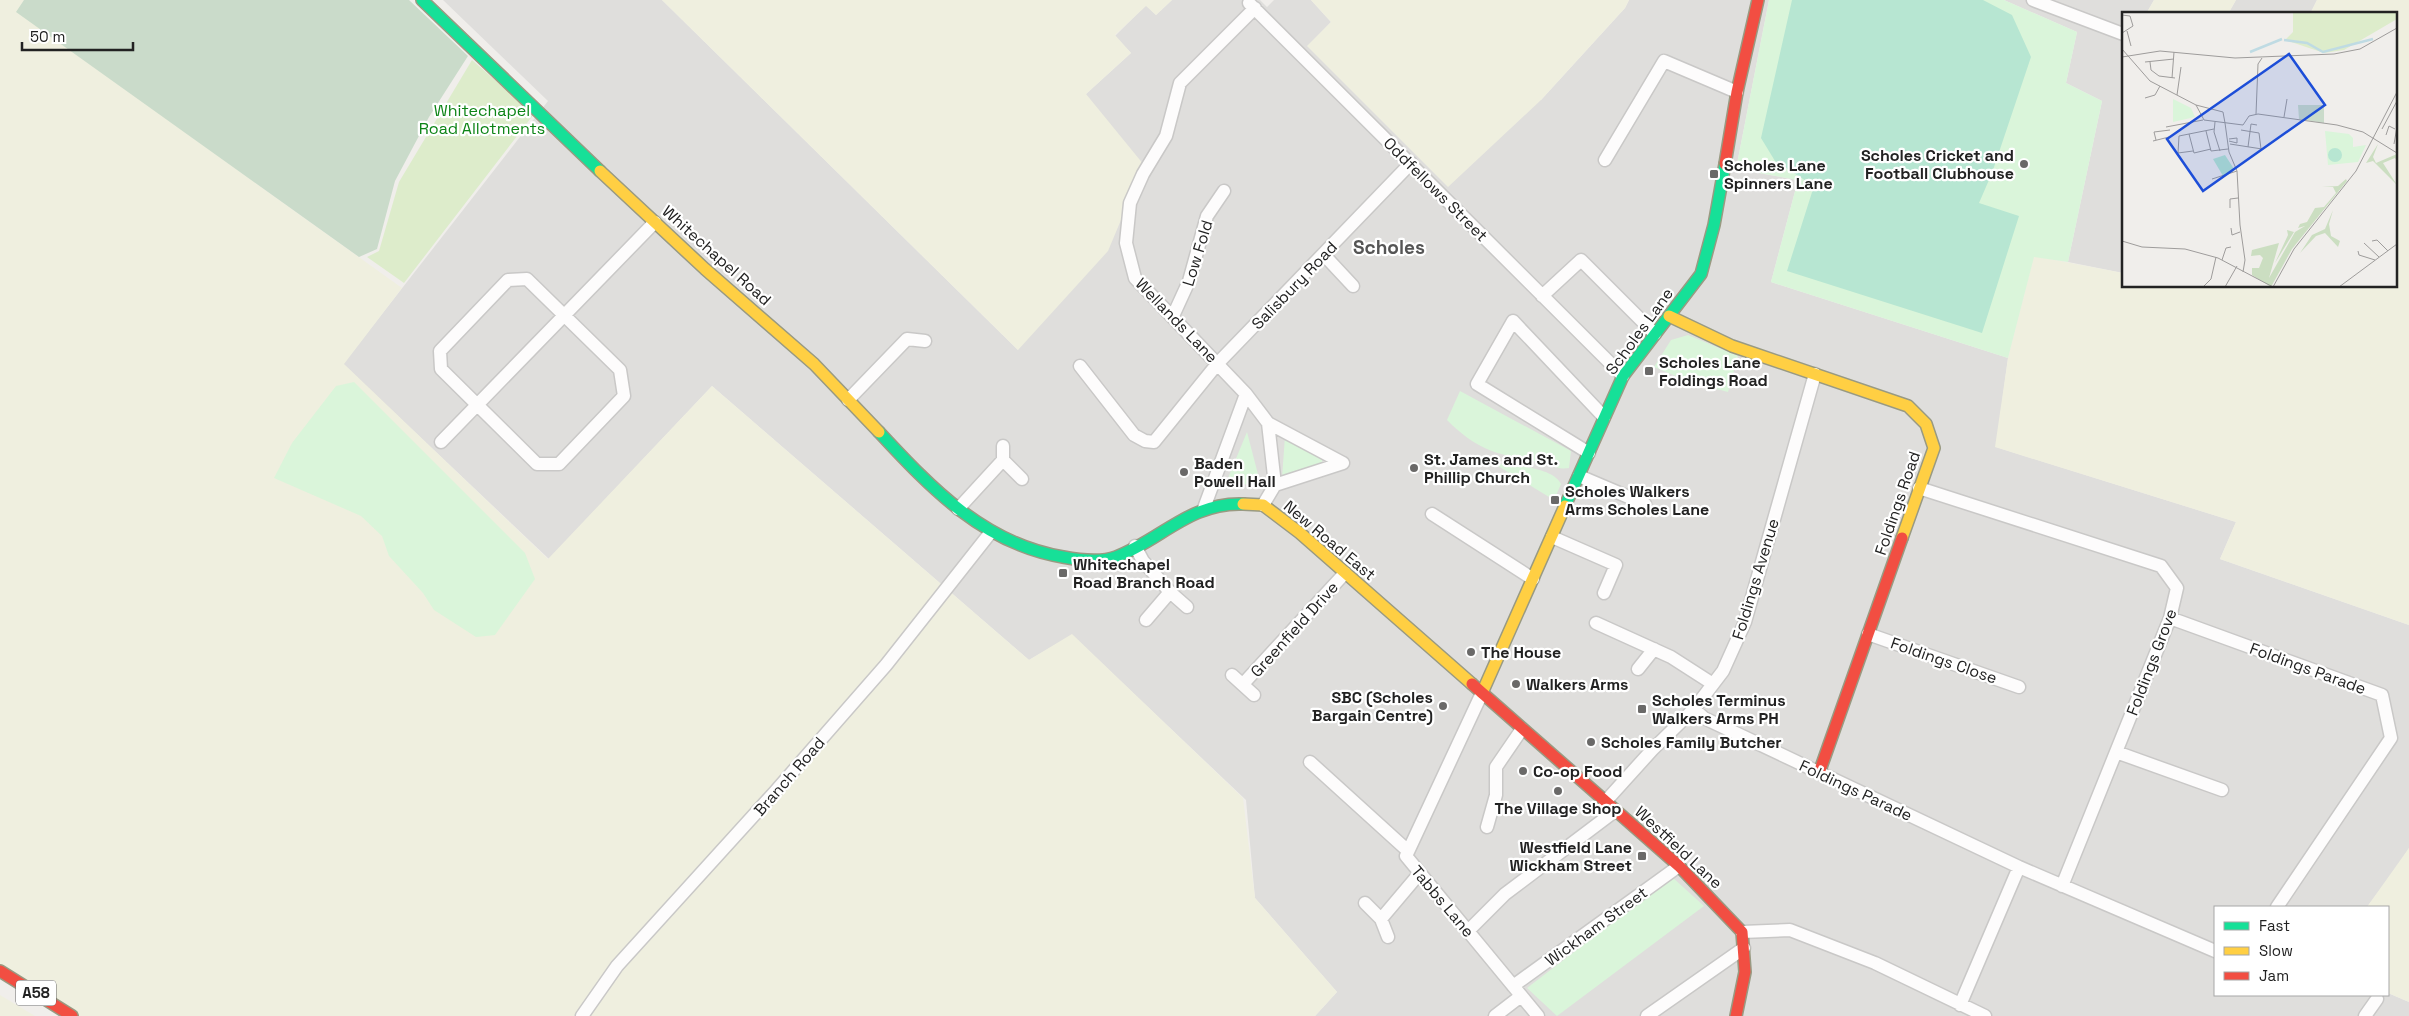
<svg xmlns="http://www.w3.org/2000/svg" width="2409" height="1016" font-family="'Space Grotesk',sans-serif">
<rect width="100%" height="100%" fill="#f0eeeb"/>
<!-- residential -->
<path fill="#dfdedc" d="M443 0H662L1018 350 1086 94 1131 53 1115 36 1146 5 1156 15 1172 0H1260L1267 7 1274 0H1311L1331 22 1308 46 1541 100 1625 8 1629 0H1769L1736 169 1798 180 1771 282 2008 358 1996 447 2236 522 2220 559 2409 625V848L2397 867 2367 907H2215V995H2388V993L2409 1002V1016H1315L1337 992 1255 898 1246 800 1072 635 1029 660 712 386 549 559 343 364 548 101Z
M2004 0H2154L2146 14H2123V273L2068 262 2102 101 2066 83 2077 32Z
M2236 0H2317L2310 14H2228Z"/>
<!-- farmland -->
<path fill="#efefdf" d="M0 0H24L17 12 402 288 344 364 548 559 712 386 1029 660 1072 634 1243 798 1255 898 1337 992 1315 1016H72L0 971Z
M662 0H1172L1156 15 1146 6 1115 35 1131 53 1086 94 1144 165 1108 251 1018 350Z
M1311 0H1629L1625 8 1541 100 1448 187 1307 46 1331 22Z
M2154 0H2236L2228 14H2146Z
M2317 0H2409V625L2220 559 2236 522 1995 447 2008 358 2034 256 2123 273V286H2395V14H2310Z
M2409 848V1002L2388 993V907H2367Z
M0 995 35 1016H0Z"/>
<!-- grass -->
<path fill="#ddeccb" d="M472 60 534 114 404 283 367 257 379 251 399 182Z"/>
<!-- cemetery -->
<path fill="#cadbca" d="M24 0H409L468 56 429 117 395 181 377 249 359 257 16 12Z"/>
<!-- park -->
<path fill="#daf5da" d="M1769 0H2004L2077 32 2066 83 2102 101 2068 262 2034 257 2008 358 1771 282 1798 180 1736 169Z
M1688 335 1738 356 1728 392 1690 382 1654 367 1671 340Z
M354 382 525 553 535 579 495 635 476 637 434 610 423 593 389 556 382 536 361 516 274 478 292 443 336 386Z
M1460 391 1571 451 1569 468C1553 470 1557 465 1544 463 1500 454 1481 454 1447 420Z
M1247 432 1260 482 1256 487 1244 484 1230 485 1228 478Z
M1285 436H1288L1322 460V465L1282 478Z
M1493 463C1511 466 1552 466 1561 484L1554 500Z
M1672 877 1704 906 1557 1016 1527 988Z"/>
<!-- pitch -->
<path fill="#b7e6d2" d="M1792 0H1983L2012 15 2031 57 1992 173 1979 203 2019 216 1982 333 1787 271 1814 186 1775 161 1761 138Z"/>
<g fill="none" stroke-linecap="round" stroke-linejoin="round">
<!-- street casing -->
<g stroke="#c9c8c7" stroke-width="15">
<path id="street" d="M2033 0 2123 34
M1249 3 1623 376
M1255 8 1180 83 1166 136 1143 174 1130 203 1126 243 1135 278 1246 394 1268 423 1343 463
M1605 160 1664 61 1737 92
M1324 255 1353 286
M527 279 620 370 624 396 559 464H537L441 369 440 351 508 280Z
M1542 296 1581 260 1655 334
M1173 316 1189 281 1207 216 1224 191
M1080 366 1134 435 1145 441 1154 442 1218 363 1411 163
M848 400 907 339 925 341
M441 442 655 222
M1003 446V460L1022 479
M1589 453 1477 384 1513 321 1604 417
M1579 476 1645 504
M1275 485 1343 463
M1919 488 2161 566 2177 588 2170 618 2062 886
M1263 505 1275 485 1268 423
M1204 508 1246 394
M958 509 1003 460
M1432 514 1533 579
M1552 537 1616 565 1604 593
M1135 546 1143 561 1170 592 1146 620
M1170 592 1187 607
M2170 618 2382 695 2391 738 2277 907
M1596 623 1671 657 1713 684
M1868 634 2019 687
M1638 669 1654 649
M1232 675 1254 695
M1243 684 1345 573
M1482 693 1406 856 1538 1016
M1694 709 1704 718 2019 867 2215 951
M2116 752 2222 790
M1310 762 1407 850
M1605 802 1652 750 1694 709 1723 671 1745 622 1815 374
M1487 827 1496 795V767L1522 729
M1365 903 1381 919 1388 937
M1381 919 1419 874
M1468 931 1505 894 1615 811
M1742 932 1790 930 1875 963 1985 1016
M1513 986 1679 866
M1960 1005 2019 867
M582 1016 617 966 774 793 886 665 991 532
M1495 1016 1521 996
M1647 1016 1744 948
M2365 1016 2377 999"/>
</g>
<!-- fast casing -->
<g stroke="#999a82" stroke-width="14">
<path id="fast" d="M422 0 600 171
M879 432C931 488 984 544 1063 557 1079 560 1100 563 1116 557 1161 540 1190 502 1243 504
M1565 506 1623 376 1701 274 1714 225 1725 164"/>
</g>
<!-- slow casing -->
<g stroke="#999a82" stroke-width="14">
<path id="slow" d="M600 171 705 269 814 364 879 432
M1669 316 1732 346 1908 406 1926 424 1934 448 1902 538
M1243 504 1263 505 1300 533 1472 684
M1482 693 1565 506"/>
</g>
<!-- jam casing -->
<g stroke="#999a82" stroke-width="14">
<path id="jam" d="M1725 164 1737 92 1758 0
M1472 684 1679 866 1742 932 1745 972 1736 1016
M1819 773 1902 538
M0 971 72 1016"/>
</g>
<!-- street -->
<use href="#street" stroke="#fdfcfc" stroke-width="12"/>
<!-- fast -->
<use href="#fast" stroke="#16e098" stroke-width="11"/>
<!-- slow -->
<use href="#slow" stroke="#ffcf43" stroke-width="11"/>
<!-- jam -->
<use href="#jam" stroke="#f24e42" stroke-width="11"/>
</g>
<!-- markers -->
<g fill="#6a6968" stroke="#fff" stroke-width="2">
<circle cx="2024" cy="164" r="5"/>
<rect x="1709" y="169" width="10" height="10" rx="2.5"/>
<rect x="1644" y="366" width="10" height="10" rx="2.5"/>
<circle cx="1414" cy="468" r="5"/>
<circle cx="1184" cy="472" r="5"/>
<rect x="1550" y="495" width="10" height="10" rx="2.5"/>
<rect x="1058" y="568" width="10" height="10" rx="2.5"/>
<circle cx="1471" cy="652" r="5"/>
<circle cx="1516" cy="684" r="5"/>
<circle cx="1443" cy="706" r="5"/>
<rect x="1637" y="704" width="10" height="10" rx="2.5"/>
<circle cx="1591" cy="742" r="5"/>
<circle cx="1523" cy="771" r="5"/>
<circle cx="1558" cy="791" r="5"/>
<rect x="1637" y="851" width="10" height="10" rx="2.5"/>
</g>
<g text-anchor="middle" stroke-width="4.5" stroke-linejoin="round" paint-order="stroke">
<!-- shield labels -->
<rect fill="#fff" stroke="#646464" stroke-width="1" x="16" y="980.5" width="40" height="25" rx="4"/>
<g font-size="15" font-weight="bold" fill="#222">
<text x="36" y="998">A58</text>
</g>
<!-- park labels -->
<g font-size="16" fill="#0c8416" stroke="#fff">
<text x="482" y="116">Whitechapel<tspan x="482" dy="18">Road Allotments</tspan></text>
</g>
<!-- poi labels -->
<g font-size="16" font-weight="bold" fill="#222" stroke="#fff" text-anchor="start">
<text x="2014" y="161" text-anchor="end">Scholes Cricket and<tspan x="2014" dy="18">Football Clubhouse</tspan></text>
<text x="1724" y="171">Scholes Lane<tspan x="1724" dy="18">Spinners Lane</tspan></text>
<text x="1659" y="368">Scholes Lane<tspan x="1659" dy="18">Foldings Road</tspan></text>
<text x="1424" y="465">St. James and St.<tspan x="1424" dy="18">Phillip Church</tspan></text>
<text x="1194" y="469">Baden<tspan x="1194" dy="18">Powell Hall</tspan></text>
<text x="1565" y="497">Scholes Walkers<tspan x="1565" dy="18">Arms Scholes Lane</tspan></text>
<text x="1073" y="570">Whitechapel<tspan x="1073" dy="18">Road Branch Road</tspan></text>
<text x="1481" y="658">The House</text>
<text x="1526" y="690">Walkers Arms</text>
<text x="1433" y="703" text-anchor="end">SBC (Scholes<tspan x="1433" dy="18">Bargain Centre)</tspan></text>
<text x="1652" y="706">Scholes Terminus<tspan x="1652" dy="18">Walkers Arms PH</tspan></text>
<text x="1601" y="748">Scholes Family Butcher</text>
<text x="1533" y="777">Co-op Food</text>
<text x="1558" y="814" text-anchor="middle">The Village Shop</text>
<text x="1632" y="853" text-anchor="end">Westfield Lane<tspan x="1632" dy="18">Wickham Street</tspan></text>
</g>
<!-- street labels -->
<g font-size="16" fill="#222" stroke="#fff">
<text transform="translate(1436 189) rotate(45)" y="6">Oddfellows Street</text>
<text transform="translate(1197 253) rotate(-73)" y="6">Low Fold</text>
<text transform="translate(717 255) rotate(42)" y="6">Whitechapel Road</text>
<text transform="translate(1294 285) rotate(-46)" y="6">Salisbury Road</text>
<text transform="translate(1177 320) rotate(46)" y="6">Wellands Lane</text>
<text transform="translate(1639 331) rotate(-54)" y="6">Scholes Lane</text>
<text transform="translate(1897 503) rotate(-71)" y="6">Foldings Road</text>
<text transform="translate(1330 540) rotate(40)" y="6">New Road East</text>
<text transform="translate(1755 579) rotate(-73)" y="6">Foldings Avenue</text>
<text transform="translate(1294 629) rotate(-48)" y="6">Greenfield Drive</text>
<text transform="translate(1944 660) rotate(19)" y="6">Foldings Close</text>
<text transform="translate(2151 662) rotate(-69)" y="6">Foldings Grove</text>
<text transform="translate(2308 668) rotate(20)" y="6">Foldings Parade</text>
<text transform="translate(789 776) rotate(-49)" y="6">Branch Road</text>
<text transform="translate(1856 790) rotate(25)" y="6">Foldings Parade</text>
<text transform="translate(1679 847) rotate(43)" y="6">Westfield Lane</text>
<text transform="translate(1443 901) rotate(50)" y="6">Tabbs Lane</text>
<text transform="translate(1596 926) rotate(-36)" y="6">Wickham Street</text>
</g>
<!-- quarter labels -->
<g font-size="19" font-weight="bold" fill="#555" stroke="#fff">
<text x="1389" y="254">Scholes</text>
</g>
</g>
<!-- overview -->
<g transform="translate(2122 12)">
<rect width="275" height="275" fill="#f0eeeb"/>
<path d="M171 0H275V7L222 38 202 41 163 28 171 20Z" fill="#ddeccb"/>
<path d="M256 132 251 145 254 151 275 142V149L273 146 261 151 275 173 251 149 244 151ZM224 167 225 169 170 237 149 275 130 263V256H137L141 246 138 243 129 244 130 238 157 231 147 266 173 220 183 214 176 216 178 212 185 210 193 196 202 195 214 181 211 175H200L216 174ZM211 198 207 212 209 224 218 229 216 235 203 221 194 224 178 241 190 223 203 217ZM165 218 172 220 153 251 166 223Z" fill="#cbdec1"/>
<path d="M202 93V111L177 107 176 93Z" fill="#cadbca"/>
<path d="M51 87 69 96 73 105 51 110ZM203 119 227 122 231 126V135L244 133 236 150 206 153Z" fill="#daf5da"/>
<path d="M206 143a7 7 0 1 1 14 0a7 7 0 1 1-14 0ZM103 143 112 157 101 164 91 147Z" fill="#b7e6d2"/>
<path fill="none" stroke="#bfdbe3" stroke-width="2.5" d="M162 28 185 31 201 40 251 27M128 40 160 27"/>
<path fill="none" stroke="#9e9c9b" stroke-width="1" d="M0 3 8 4 11 14 0 21M5 19 9 34M0 37 28 69 74 93 82 108 121 113 127 104 136 102 215 113 241 120 275 141M0 45 38 39 113 46 212 42 238 37 275 16M23 50 52 47M28 50 29 58 37 64 53 66M50 66 52 40M55 83 59 55M23 86 33 83 38 74M74 93 101 100 103 111M134 102 136 52 140 46M162 105 165 87M93 110 92 120 98 139M103 111 107 140 115 159 118 213 123 248 121 260M44 115 81 108M260 117 275 89M119 118 137 121 139 137M84 119 89 139 106 137M67 122 72 141 89 137M264 123 267 114 273 117M107 127 115 126V131L107 129M34 128 32 120 48 118M31 129 47 125M108 132 140 137M272 132 275 115M126 135 129 112 135 113M71 139 56 141 57 124 92 117M90 167 115 159M108 196V187L116 186M109 216 110 223 118 220M0 229 20 235 63 237 96 246 151 275M250 229 255 228 266 239M242 231 257 245M236 239 237 243 253 248M100 248 104 236 109 235M81 275 89 267 94 245M103 275 115 254M151 275 172 237 234 159 275 80M217 275 275 232"/>
<path fill="#1d4ed8" fill-opacity="0.15" stroke="#1d4ed8" stroke-width="2.5" d="M167 42 203 93 81 179 45 127Z"/>
<rect width="275" height="275" fill="none" stroke="#222" stroke-width="2.5"/>
</g>
<!-- legend -->
<rect x="2214" y="906" width="175" height="90" fill="#ffffff" stroke="#a7a7a7"/>
<rect x="2224" y="922" width="25" height="8" fill="#16e098" stroke="#a7a7a7"/>
<text x="2259" y="931" font-size="15" fill="#222222">Fast</text>
<rect x="2224" y="947" width="25" height="8" fill="#ffcf43" stroke="#a7a7a7"/>
<text x="2259" y="956" font-size="15" fill="#222222">Slow</text>
<rect x="2224" y="972" width="25" height="8" fill="#f24e42" stroke="#a7a7a7"/>
<text x="2259" y="981" font-size="15" fill="#222222">Jam</text>
<!-- scale -->
<path d="M22 42v8h111v-8" fill="none" stroke="#222222" stroke-width="2.5"/>
<text x="30" y="42" font-size="15" fill="#222222" stroke="#ffffff" stroke-width="4" paint-order="stroke">50 m</text>
</svg>
